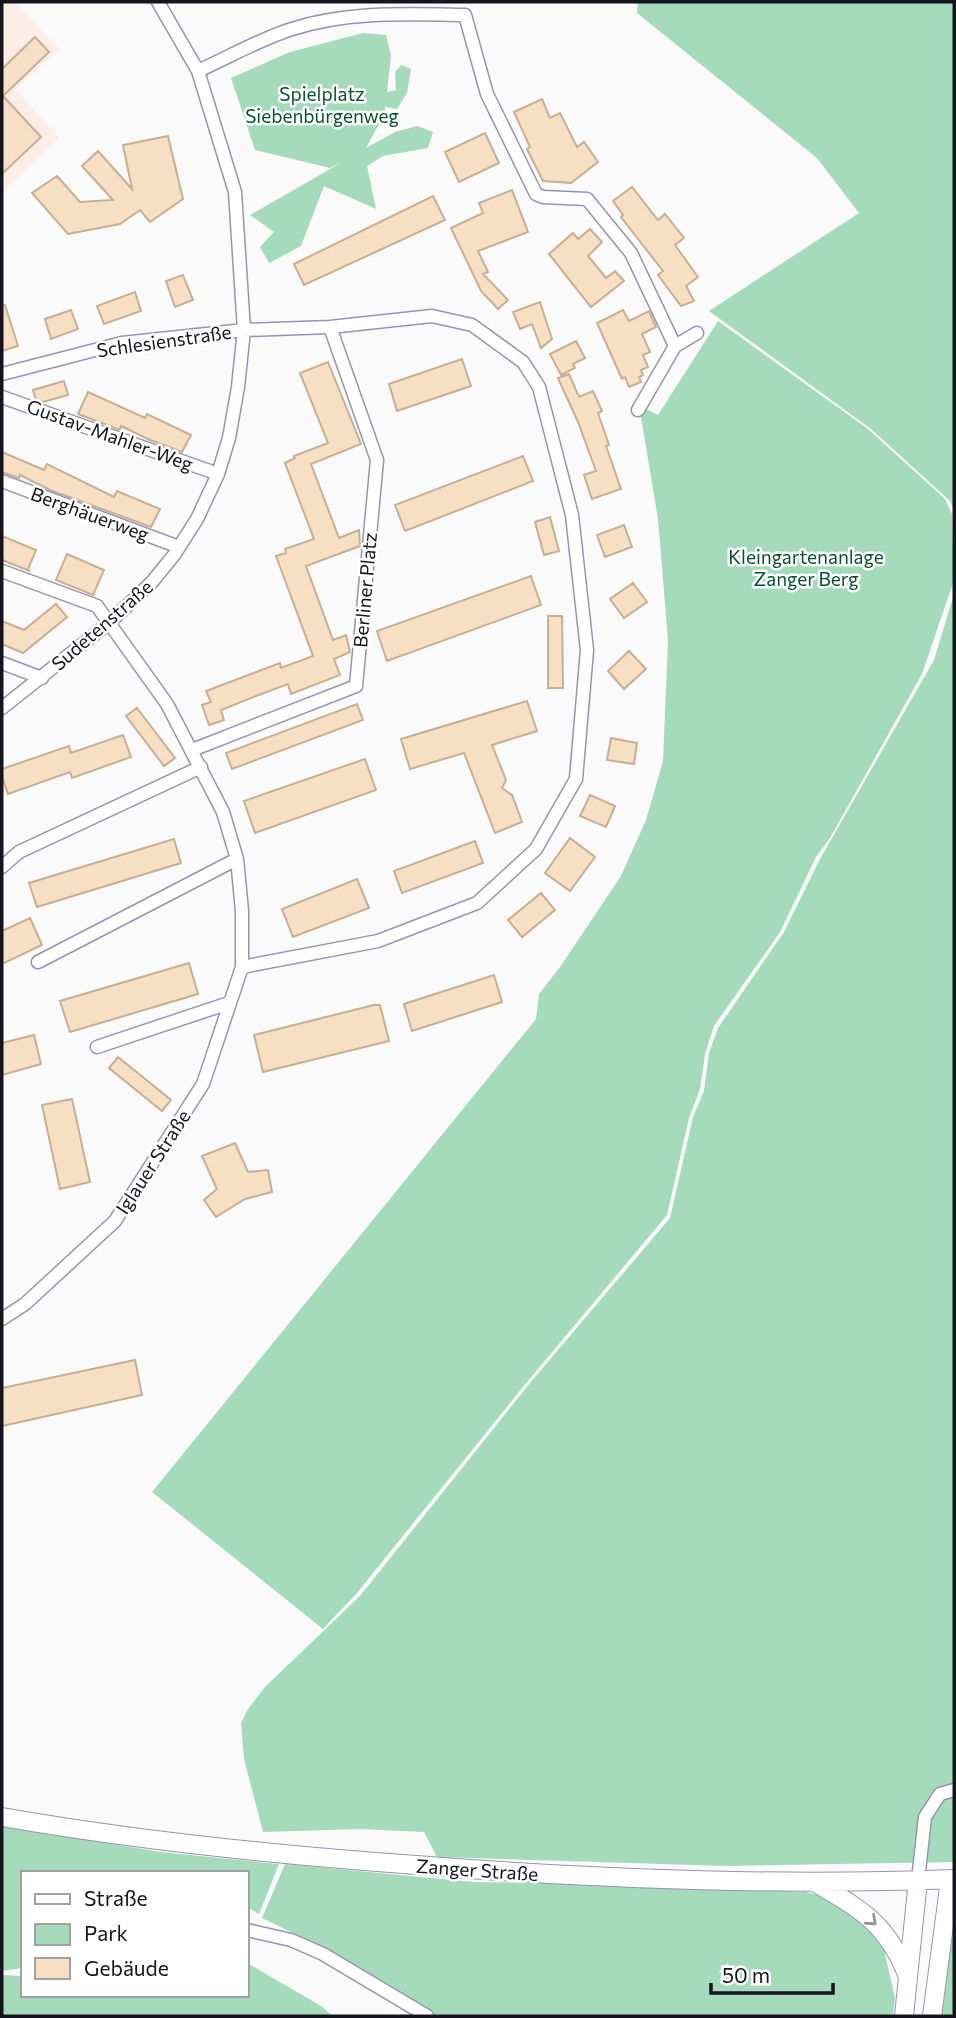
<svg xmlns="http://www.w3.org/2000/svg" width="956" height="2018" font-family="Commissioner,sans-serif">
<rect width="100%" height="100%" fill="#fafafa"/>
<!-- education -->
<path fill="#fcede7" d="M2 2H15L59 49 16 89 59 138 2 192Z"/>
<!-- green -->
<path fill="#a5dbba" d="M638 2H954V510L950 501 871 429 709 311 859 213 817 158 637 13Z
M363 33 386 35 391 55 387 92 396 90 395 72 401 65 411 69 407 93 397 109 385 107V113L366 148 395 132 417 126 433 132 428 148 383 156 367 166 376 209 324 186 301 246 269 263 260 247 274 232 250 215 344 161 330 168 255 150 231 78 290 52Z
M718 321 868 429 945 499 952 514 954 580 922 674 830 838 816 857 780 932 714 1026 705 1054 700 1089 689 1118 667 1215 522 1388 357 1593 323 1629 152 1492 536 1019 539 994 560 967 621 876 646 820 663 761 668 640 658 519 639 405 658 415Z
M954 594V1862L726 1866 437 1857 424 1832 360 1829 263 1832 244 1759 241 1723 248 1709 265 1687 360 1596 530 1383 670 1218 693 1117 704 1091 709 1053 718 1028 784 932 820 859 934 660Z
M2 1826 161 1852 279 1864 259 1914 247 1907V1873H23V1968L2 1971Z
M285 1864 473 1882 657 1885 806 1892 836 1899 868 1924 883 1945 895 1998 893 2016H434L344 1958 262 1918Z
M954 1932V2016H937L938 2011Z
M247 1963 321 2006 333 2016H2V1975L23 1976V1995H247Z"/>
<!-- building -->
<path fill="#f7dfc4" stroke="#c7af93" stroke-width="2" d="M35 37 49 52 3 96 41 137 2 174V69Z
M542 99 550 118 560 113 577 147 584 142 598 162 571 183 543 181 527 149 530 147 514 112Z
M485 133 499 163 459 182 445 152Z
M168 136 183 199 150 222 140 210 120 224 68 234 32 193 57 176 80 202 113 200 82 166 98 151 132 189 123 145Z
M632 187 658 220 665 214 684 238 675 245 698 277 686 286 694 301 681 306 658 275 663 271 621 217 623 215 613 201Z
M512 190 528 232 478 251 488 272 483 274 508 300 498 309 481 291 451 228 483 213 479 203Z
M433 196 445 220 304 285 294 264Z
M590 229 602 242 588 256 606 278 615 271 624 281 591 307 549 254 573 233 578 239Z
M183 275 193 300 175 307 166 281Z
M135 292 141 311 104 324 97 306Z
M540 302 552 339 541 348 532 324 520 329 513 312Z
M2 305H5L18 346 2 351Z
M71 310 78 329 51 339 45 319Z
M623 310 629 321 649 311 656 327 642 334 650 352 643 355 648 367 641 370 643 375 639 377 641 382 629 387 625 377 622 379 597 323Z
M576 341 585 358 573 364 575 368 561 375 550 354Z
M462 359 471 386 397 411 389 384Z
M328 362 361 444 311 464 339 538 359 530 360 546 306 566 333 640 346 635 350 652 334 659 340 675 291 694 288 684 256 696 221 710 224 720 209 725 202 705 211 702 206 691 280 663 281 668 313 656 276 556 286 553 285 549 314 539 285 463 295 458 294 456 328 443 300 373Z
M569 374 579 397 593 391 602 411 598 413 609 445 606 446 621 489 592 499 584 475 596 471 578 422 558 378Z
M64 381 68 395 43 402 36 400 33 390Z
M88 392 145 418 147 414 191 435 182 452 150 440 121 426 120 430 78 414Z
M2 452 44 470 47 464 114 497 117 491 160 509 151 527 50 490 20 475 19 478 2 472Z
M523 456 533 481 405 531 395 505Z
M550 517 559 551 544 555 535 522Z
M624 525 632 547 605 557 597 535Z
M2 536 36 550 28 569 30 571 2 560Z
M67 554 104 570 93 595 56 580Z
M531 576 541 605 387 661 377 631Z
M633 583 647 602 624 618 610 599Z
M56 604 67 617 23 653 2 644V621L24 630Z
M548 616H562L563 688H548Z
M629 651 646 669 624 689 608 671Z
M527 701 537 731 492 745 506 780 502 788 512 795 522 822 495 833 464 753 410 769 401 739Z
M357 704 363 720 232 769 226 753Z
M137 708 175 758 164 766 126 716Z
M123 735 131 757 72 778 70 772 8 794 2 777V769L69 746 71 753Z
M611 738 637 743 634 764 607 760Z
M365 759 376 790 255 833 244 801Z
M590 795 615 806 606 827 580 816Z
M570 838 595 857 570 891 545 873Z
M174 839 181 863 37 907 29 883Z
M475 841 483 863 402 893 394 871Z
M357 879 369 908 293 937 282 909Z
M541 893 555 910 522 937 508 920Z
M30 918 42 945 2 964V931Z
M189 963 198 994 70 1032 60 1001Z
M494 975 502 1002 412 1031 404 1004Z
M374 1005H380L389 1041 263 1072 254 1035Z
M34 1035 41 1064 2 1075V1043Z
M118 1057 171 1100 162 1111 109 1068Z
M72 1099 90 1182 60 1189 42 1105Z
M235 1143 248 1172 268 1170 272 1192 245 1199 216 1217 204 1200 217 1189 202 1156Z
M135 1360 142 1395 2 1426V1388Z"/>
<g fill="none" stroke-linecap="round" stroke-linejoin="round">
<!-- street casing -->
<g stroke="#9793b3" stroke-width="15">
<path id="street" d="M198 71C229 57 260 39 292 29 348 11 407 14 465 15L487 94 536 194 543 197 587 199 631 253 675 346 638 410
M675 346 697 333
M2 374 122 343 244 330 330 327 432 316 472 325 523 362 539 387 572 515 587 650 576 779 536 849 477 903 378 941 242 967
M2 397 218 474
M2 481 179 547
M2 571 97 606 167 704 223 812 237 859 242 911V967L203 1084 115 1221 25 1304 2 1319
M2 663 42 678
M2 708 109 623 152 582 174 555 197 519 218 474 229 438 238 387 244 330 235 192 198 71 158 2
M192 750 356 686 377 460 330 327
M2 867 19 852 201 767
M38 962 237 859
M97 1047 229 1003
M918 1880 925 1817 940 1794 954 1790
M247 1930 291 1940 323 1954 427 2016"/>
</g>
<!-- secondary casing -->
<g stroke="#9793b3" stroke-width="20">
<path id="secondary" d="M2 1817C139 1841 277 1855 416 1865 595 1879 775 1886 954 1879
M816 1883C862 1910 886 1923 907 1974
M904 2016 918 1880
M932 2016 950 1880"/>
</g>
<!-- street -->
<use href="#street" stroke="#fff" stroke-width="12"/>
<!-- secondary -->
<use href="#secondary" stroke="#fff" stroke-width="18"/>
</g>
<!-- one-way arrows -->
<defs><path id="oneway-chevron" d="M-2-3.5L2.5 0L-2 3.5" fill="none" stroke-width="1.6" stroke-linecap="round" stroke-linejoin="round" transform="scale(1.75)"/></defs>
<use stroke="#96959a" href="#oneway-chevron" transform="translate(872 1921) rotate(43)"/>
<g text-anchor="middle" stroke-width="5" stroke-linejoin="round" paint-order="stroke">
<!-- park labels -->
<g font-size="19" fill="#095030" stroke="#fff">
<text x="322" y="101">Spielplatz<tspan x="322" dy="22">Siebenbürgenweg</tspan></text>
<text x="806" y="564">Kleingartenanlage<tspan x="806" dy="22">Zanger Berg</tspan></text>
</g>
<!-- street labels -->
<g font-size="19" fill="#15141f" stroke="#fff">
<text transform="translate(164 341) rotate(-8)" y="7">Schlesienstraße</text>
<text transform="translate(110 435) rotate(20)" y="7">Gustav-Mahler-Weg</text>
<text transform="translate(90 514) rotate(20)" y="7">Berghäuerweg</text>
<text transform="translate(365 590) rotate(-85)" y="7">Berliner Platz</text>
<text transform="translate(102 625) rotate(-41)" y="7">Sudetenstraße</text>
<text transform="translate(153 1162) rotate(-57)" y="7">Iglauer Straße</text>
<text transform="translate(477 1870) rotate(4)" y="7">Zanger Straße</text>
</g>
</g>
<!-- border -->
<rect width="956" height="2018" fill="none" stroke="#15141f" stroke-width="7"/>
<!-- legend -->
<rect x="21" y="1871" width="228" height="126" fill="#ffffff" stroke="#a1a1a5" stroke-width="2"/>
<rect x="35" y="1894" width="35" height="10" fill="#ffffff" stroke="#a1a1a5" stroke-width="2"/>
<text x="84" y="1906" font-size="21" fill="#15141f">Straße</text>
<rect x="35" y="1924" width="35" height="21" fill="#a5dbba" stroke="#a1a1a5" stroke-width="2"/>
<text x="84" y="1941" font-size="21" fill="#15141f">Park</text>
<rect x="35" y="1958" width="35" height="21" fill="#f7dfc4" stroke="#a1a1a5" stroke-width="2"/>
<text x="84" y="1976" font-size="21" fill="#15141f">Gebäude</text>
<!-- scale -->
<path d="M711 1983v10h122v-10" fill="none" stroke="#15141f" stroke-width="3.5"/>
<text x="722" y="1983" font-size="21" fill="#15141f" stroke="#ffffff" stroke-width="5" paint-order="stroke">50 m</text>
</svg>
